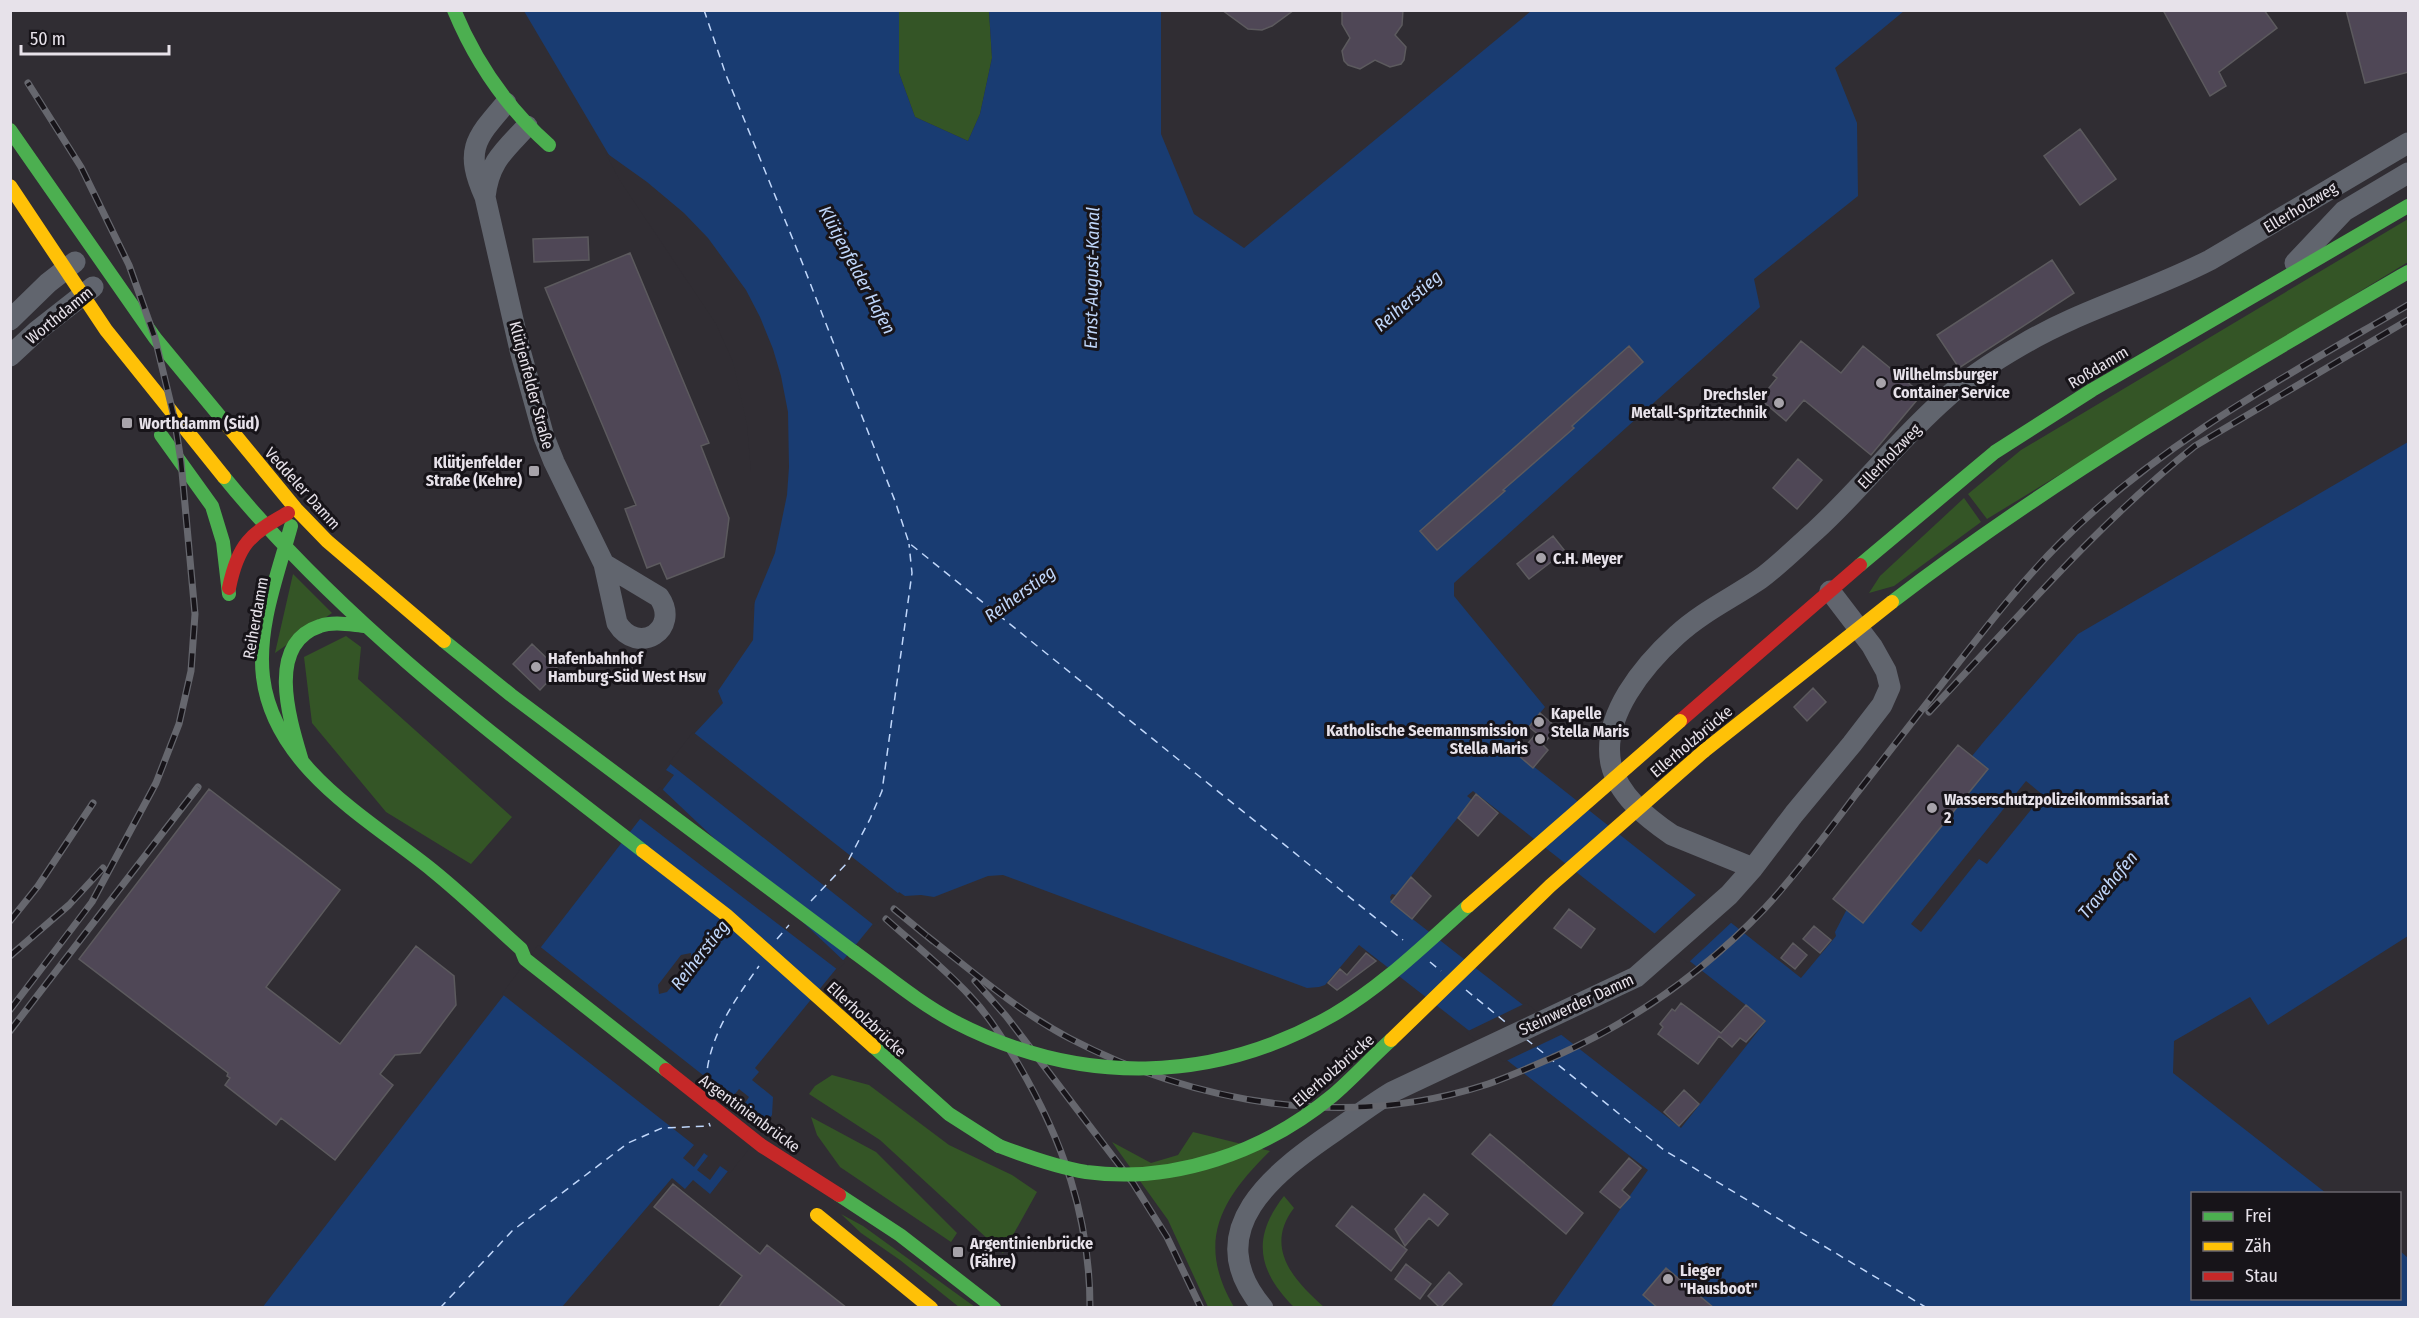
<svg xmlns="http://www.w3.org/2000/svg" width="2419" height="1318" font-family="'Fira Sans Condensed',sans-serif">
<rect width="100%" height="100%" fill="#302d33"/>
<!-- green -->
<path fill="#345526" d="M899 11H989L992 58 980 114 968 141 915 117 899 73Z
M2408 219V262L1987 519 1968 494 2021 450Z
M1964 498 1981 522 1894 586 1869 593 1880 576Z
M293 574 332 613 275 653Z
M346 636 361 647 358 679 512 817 471 864 386 812 312 723 304 657Z
M832 1075 869 1085 949 1145 1012 1175 1037 1192 1003 1253 880 1140 809 1094 815 1086Z
M811 1117 876 1152 957 1233 951 1242 840 1167 817 1135Z
M1193 1132 1270 1151C1220 1200 1196 1242 1234 1307H1208L1168 1220 1112 1142 1151 1163 1178 1155Z
M1284 1196 1294 1208C1264 1247 1293 1280 1324 1307H1294C1258 1271 1251 1238 1284 1196Z
M841 1214 863 1226 975 1307H959L900 1260 861 1233Z"/>
<!-- water -->
<path fill="#193c72" fill-rule="evenodd" d="M524 11H899V73L915 117 968 141 980 114 992 58 989 11H1161V134L1194 214 1244 248 1531 11H1904L1835 68 1857 123 1858 196 1754 279 1760 307 1454 583V596L1545 707 1514 745 1511 744 1509 747 1801 978 1836 936 1835 932 1847 909 1986 739 2078 634 2408 442V936L2268 1025 2250 997 2174 1041 2173 1073 2326 1193 2192 1194V1298H2400V1251L2408 1258V1307H1551L1648 1170 1359 945 1325 985 1319 987 1307 988 1003 875 988 876 934 897 921 895 905 896 899 892 755 1068 759 1072 752 1080 773 1097 772 1115 710 1194 693 1180 685 1189 672 1178 562 1307 262 1308 674 775 666 770 695 733 723 703 718 691 753 640 756 571 754 472 744 391 719 322 622 177ZM1473 791 1766 1021 1681 1128 1392 903 1390 897 1392 894 1396 895 1472 800 1467 796ZM691 953 692 961 667 992 659 994 658 985 681 955Z"/>
<!-- pier -->
<path fill="#302d33" d="M605 152 647 182 684 213 708 238 746 290 760 317 773 349 781 376 788 412 789 467 787 495 775 553 751 611V472L747 425 733 362 716 324 619 179Z
M693 732 903 897 899 896 875 926 669 763Z
M2026 781 2043 795 1987 864 1979 859 1921 932 1911 924Z
M660 787 845 962 838 970 638 817Z
M1698 893 1733 921 1688 963 1653 935Z
M538 945 732 1098 739 1089 749 1097 743 1106 767 1126 730 1173 720 1166 710 1180 697 1170 708 1156 704 1153 694 1167 683 1158 694 1145 502 994Z
M1526 1003 1565 1033 1504 1062 1466 1032Z"/>
<g fill="none" stroke-linecap="round" stroke-linejoin="round">
<!-- ferry -->
<path stroke="#c0d7fb" stroke-width="1.5" stroke-dasharray="8 6" stroke-linecap="butt" d="M704 10 726 75 798 252 895 501 909 543 1403 940
M811 901 847 863 870 819 882 791 912 573 909 544
M777 939 789 925
M1430 962 1441 971
M1466 990 1509 1025
M1526 1039 1664 1150 1927 1308
M706 1082C708 1037 734 1001 759 966
M440 1308 512 1231 628 1143 662 1128 710 1126 709 1123"/>
</g>
<!-- building -->
<path fill="#4f4756" stroke="#5c5a5e" stroke-width="1.5" d="M1222 10H1294L1272 26 1262 30 1248 29Z
M1342 10H1403L1402 25 1395 35 1406 47 1404 60 1401 64 1390 67 1375 60 1360 69 1348 65 1344 61 1342 51 1350 38 1342 24Z
M2163 10H2264L2277 28 2219 72 2226 86 2210 96Z
M2346 10H2409V72L2365 83Z
M2080 129 2116 179 2080 205 2044 156Z
M588 237 589 260 534 262 533 239Z
M630 253 709 443 701 446 729 518 724 557 667 579 660 563 647 568 625 509 636 505 545 288Z
M2052 260 2074 293 1959 368 1937 335Z
M1801 341 1841 373 1863 346 1922 394 1871 455 1804 400 1786 421 1760 399 1777 378 1773 375Z
M1629 346 1643 362 1572 426 1574 428 1503 490 1505 491 1437 550 1420 531Z
M1798 459 1822 480 1797 509 1773 488Z
M1553 536 1565 551 1529 579 1517 564Z
M532 644 559 670 540 690 513 664Z
M1813 688 1826 702 1807 721 1794 707Z
M1540 713 1557 728 1546 741 1529 727Z
M1534 736 1548 750 1533 768 1518 755Z
M1958 745 1988 769 1863 923 1833 899Z
M209 789 340 890 266 987 340 1044 416 946 454 976 456 1005 420 1053 395 1055 380 1074 393 1085 335 1160 281 1118 276 1125 225 1085 230 1078 227 1076 228 1073 79 959Z
M1476 794 1498 813 1478 836 1458 818Z
M1411 877 1431 896 1412 919 1391 902Z
M1569 909 1595 929 1581 948 1554 928Z
M1814 926 1831 940 1820 953 1803 939Z
M1793 943 1807 955 1795 969 1781 958Z
M1366 953 1376 961 1337 990 1328 983 1340 969 1347 975Z
M1681 1003 1721 1033 1746 1005 1765 1021 1746 1042 1740 1038 1732 1047 1719 1036 1698 1064 1658 1034 1663 1027 1660 1024 1672 1009 1675 1011Z
M1684 1090 1699 1104 1679 1126 1664 1112Z
M1490 1134 1583 1213 1566 1234 1472 1154Z
M1629 1158 1641 1168 1622 1190 1630 1197 1620 1208 1600 1192Z
M673 1184 760 1254 767 1245 847 1308H718L742 1276 654 1207Z
M1424 1194 1448 1214 1438 1226 1429 1218 1405 1246 1395 1229Z
M1352 1206 1407 1250 1391 1271 1336 1226Z
M1406 1264 1431 1284 1420 1299 1395 1279Z
M1666 1268 1714 1308H1658L1643 1295Z
M1449 1272 1462 1284 1440 1308 1428 1296Z"/>
<g fill="none" stroke-linecap="round" stroke-linejoin="round">
<!-- street -->
<path stroke="#61656e" stroke-width="21" d="M506 103C475 139 464 150 485 197L520 350 544 437 554 462 604 564 617 623C638 657 681 629 659 597L604 564
M485 197C489 161 505 150 527 126
M2295 263 2344 211 2408 173
M10 320 48 283 75 262
M10 356 37 331 93 287
M1753 868 1672 835C1647 818 1618 795 1611 764 1601 716 1644 665 1677 635 1702 612 1732 598 1760 579 1779 565 1797 547 1815 531 1861 489 1899 439 1946 398 1968 378 1994 361 2020 346 2080 310 2148 292 2210 260L2408 143
M1263 1308C1197 1230 1275 1172 1335 1131 1354 1118 1372 1104 1392 1092L1636 977 1729 895 1753 868 1794 814 1852 744 1882 705 1890 687 1886 671 1872 646 1830 591"/>
<!-- fast -->
<path stroke="#4caf50" stroke-width="14" d="M454 10C476 63 506 107 549 145
M10 130 155 338 227 425
M161 435 212 506 223 542 229 594
M224 477C343 623 495 736 643 851
M291 526C278 574 257 627 263 677 274 768 369 819 432 870 463 895 492 923 521 949L525 959 666 1070
M1860 565 1995 452 2092 390 2408 206
M1892 602C2055 477 2231 375 2408 272
M444 641 511 695 854 952
M302 761C290 721 265 644 320 626 334 621 352 625 366 626
M874 1047 949 1114 999 1146
M839 1195 900 1235 994 1308"/>
<!-- slow -->
<path stroke="#ffc107" stroke-width="14" d="M10 186 106 330 224 477
M227 425 296 509 327 541 444 641
M1704 751 1892 602
M643 851 726 915 874 1047
M817 1215 931 1308"/>
<!-- jam -->
<path stroke="#c62828" stroke-width="14" d="M229 588C238 544 250 534 288 513
M1680 721 1860 565
M666 1070 762 1146 839 1195"/>
<!-- rail casing -->
<g stroke="#66676e" stroke-width="7">
<path id="rail" d="M1929 712C2015 621 2097 524 2195 446L2408 320
M894 909 933 941
M886 919C914 944 944 968 970 996 989 1016 1003 1039 1017 1062 1063 1140 1090 1217 1090 1308
M10 921 38 886 93 803
M927 936C973 972 1018 1011 1069 1038 1197 1105 1348 1130 1488 1084 1511 1076 1533 1066 1556 1056 1634 1021 1706 970 1765 908 1798 872 1828 832 1857 793 1891 749 1925 706 1959 662 1991 621 2023 580 2060 543 2161 442 2286 376 2408 305
M10 956 69 905 103 868
M975 981 1006 1016 1133 1183 1167 1237 1201 1308
M10 1010 92 902 156 783 179 724 191 671 195 614 181 461 174 417 155 338 129 265 81 167 28 83
M10 1031 198 787"/>
</g>
<!-- rail -->
<use href="#rail" stroke="#171419" stroke-width="4.5" stroke-dasharray="14" stroke-linecap="butt"/>
<!-- fast-bridge -->
<path stroke="#4caf50" stroke-width="14" d="M854 952C887 976 919 1003 955 1022 1079 1086 1213 1084 1333 1015 1383 986 1425 944 1468 906
M999 1146C1028 1157 1056 1167 1086 1172 1174 1184 1264 1152 1332 1096 1352 1079 1371 1058 1391 1040"/>
<!-- slow-bridge -->
<path stroke="#ffc107" stroke-width="14" d="M1468 906 1680 721
M1391 1040 1550 886 1704 751"/>
</g>
<!-- markers -->
<g fill="#a7a3aa" stroke="#171419" stroke-width="2">
<circle cx="1881" cy="383" r="6"/>
<circle cx="1779" cy="403" r="6"/>
<rect x="121" y="417" width="12" height="12" rx="3"/>
<rect x="528" y="465" width="12" height="12" rx="3"/>
<circle cx="1541" cy="558" r="6"/>
<circle cx="536" cy="667" r="6"/>
<circle cx="1539" cy="722" r="6"/>
<circle cx="1540" cy="739" r="6"/>
<circle cx="1932" cy="808" r="6"/>
<rect x="952" y="1246" width="12" height="12" rx="3"/>
<circle cx="1668" cy="1279" r="6"/>
</g>
<g text-anchor="middle" stroke-width="6" stroke-linejoin="round" paint-order="stroke">
<!-- street labels -->
<g font-size="16" fill="#e7e2ea" stroke="#171419">
<text transform="translate(2300 207) rotate(-31)" y="6">Ellerholzweg</text>
<text transform="translate(59 315) rotate(-39)" y="6">Worthdamm</text>
<text transform="translate(2098 367) rotate(-31)" y="6">Roßdamm</text>
<text transform="translate(532 385) rotate(75)" y="6">Klütjenfelder Straße</text>
<text transform="translate(1889 456) rotate(-46)" y="6">Ellerholzweg</text>
<text transform="translate(303 488) rotate(48)" y="6">Veddeler Damm</text>
<text transform="translate(255 618) rotate(-80)" y="6">Reiherdamm</text>
<text transform="translate(1691 741) rotate(-40)" y="6">Ellerholzbrücke</text>
<text transform="translate(1576 1004) rotate(-25)" y="6">Steinwerder Damm</text>
<text transform="translate(867 1019) rotate(43)" y="6">Ellerholzbrücke</text>
<text transform="translate(1333 1070) rotate(-41)" y="6">Ellerholzbrücke</text>
<text transform="translate(750 1113) rotate(36)" y="6">Argentinienbrücke</text>
</g>
<!-- poi labels -->
<g font-size="16" font-weight="bold" fill="#e7e2ea" stroke="#171419" text-anchor="start">
<text x="1893" y="380">Wilhelmsburger<tspan x="1893" dy="18">Container Service</tspan></text>
<text x="1767" y="400" text-anchor="end">Drechsler<tspan x="1767" dy="18">Metall-Spritztechnik</tspan></text>
<text x="139" y="429">Worthdamm (Süd)</text>
<text x="522" y="468" text-anchor="end">Klütjenfelder<tspan x="522" dy="18">Straße (Kehre)</tspan></text>
<text x="1553" y="564">C.H. Meyer</text>
<text x="548" y="664">Hafenbahnhof<tspan x="548" dy="18">Hamburg-Süd West Hsw</tspan></text>
<text x="1551" y="719">Kapelle<tspan x="1551" dy="18">Stella Maris</tspan></text>
<text x="1528" y="736" text-anchor="end">Katholische Seemannsmission<tspan x="1528" dy="18">Stella Maris</tspan></text>
<text x="1944" y="805">Wasserschutzpolizeikommissariat<tspan x="1944" dy="18">2</tspan></text>
<text x="970" y="1249">Argentinienbrücke<tspan x="970" dy="18">(Fähre)</tspan></text>
<text x="1680" y="1276">Lieger<tspan x="1680" dy="18">"Hausboot"</tspan></text>
</g>
<!-- water labels -->
<g font-size="18" font-style="italic" fill="#c0d7fb" stroke="#171419">
<text transform="translate(857 270) rotate(62)" y="6">Klütjenfelder Hafen</text>
<text transform="translate(1092 278) rotate(-89)" y="6">Ernst-August-Kanal</text>
<text transform="translate(1408 301) rotate(-41)" y="6">Reiherstieg</text>
<text transform="translate(1020 594) rotate(-36)" y="6">Reiherstieg</text>
<text transform="translate(2108 885) rotate(-50)" y="6">Travehafen</text>
<text transform="translate(700 955) rotate(-52)" y="6">Reiherstieg</text>
</g>
</g>
<!-- border -->
<rect width="2419" height="1318" fill="none" stroke="#e7e2ea" stroke-width="24"/>
<!-- legend -->
<rect x="2191" y="1192" width="210" height="108" fill="#171419" stroke="#6a666d" stroke-width="1.5"/>
<rect x="2203" y="1212" width="30" height="9" fill="#4caf50" stroke="#6a666d" stroke-width="1.5"/>
<text x="2245" y="1222" font-size="18" fill="#e7e2ea">Frei</text>
<rect x="2203" y="1242" width="30" height="9" fill="#ffc107" stroke="#6a666d" stroke-width="1.5"/>
<text x="2245" y="1252" font-size="18" fill="#e7e2ea">Zäh</text>
<rect x="2203" y="1272" width="30" height="9" fill="#c62828" stroke="#6a666d" stroke-width="1.5"/>
<text x="2245" y="1282" font-size="18" fill="#e7e2ea">Stau</text>
<!-- scale -->
<path d="M21 45v9h148v-9" fill="none" stroke="#e7e2ea" stroke-width="3"/>
<text x="30" y="45" font-size="18" fill="#e7e2ea" stroke="#171419" stroke-width="4.5" paint-order="stroke">50 m</text>
</svg>
